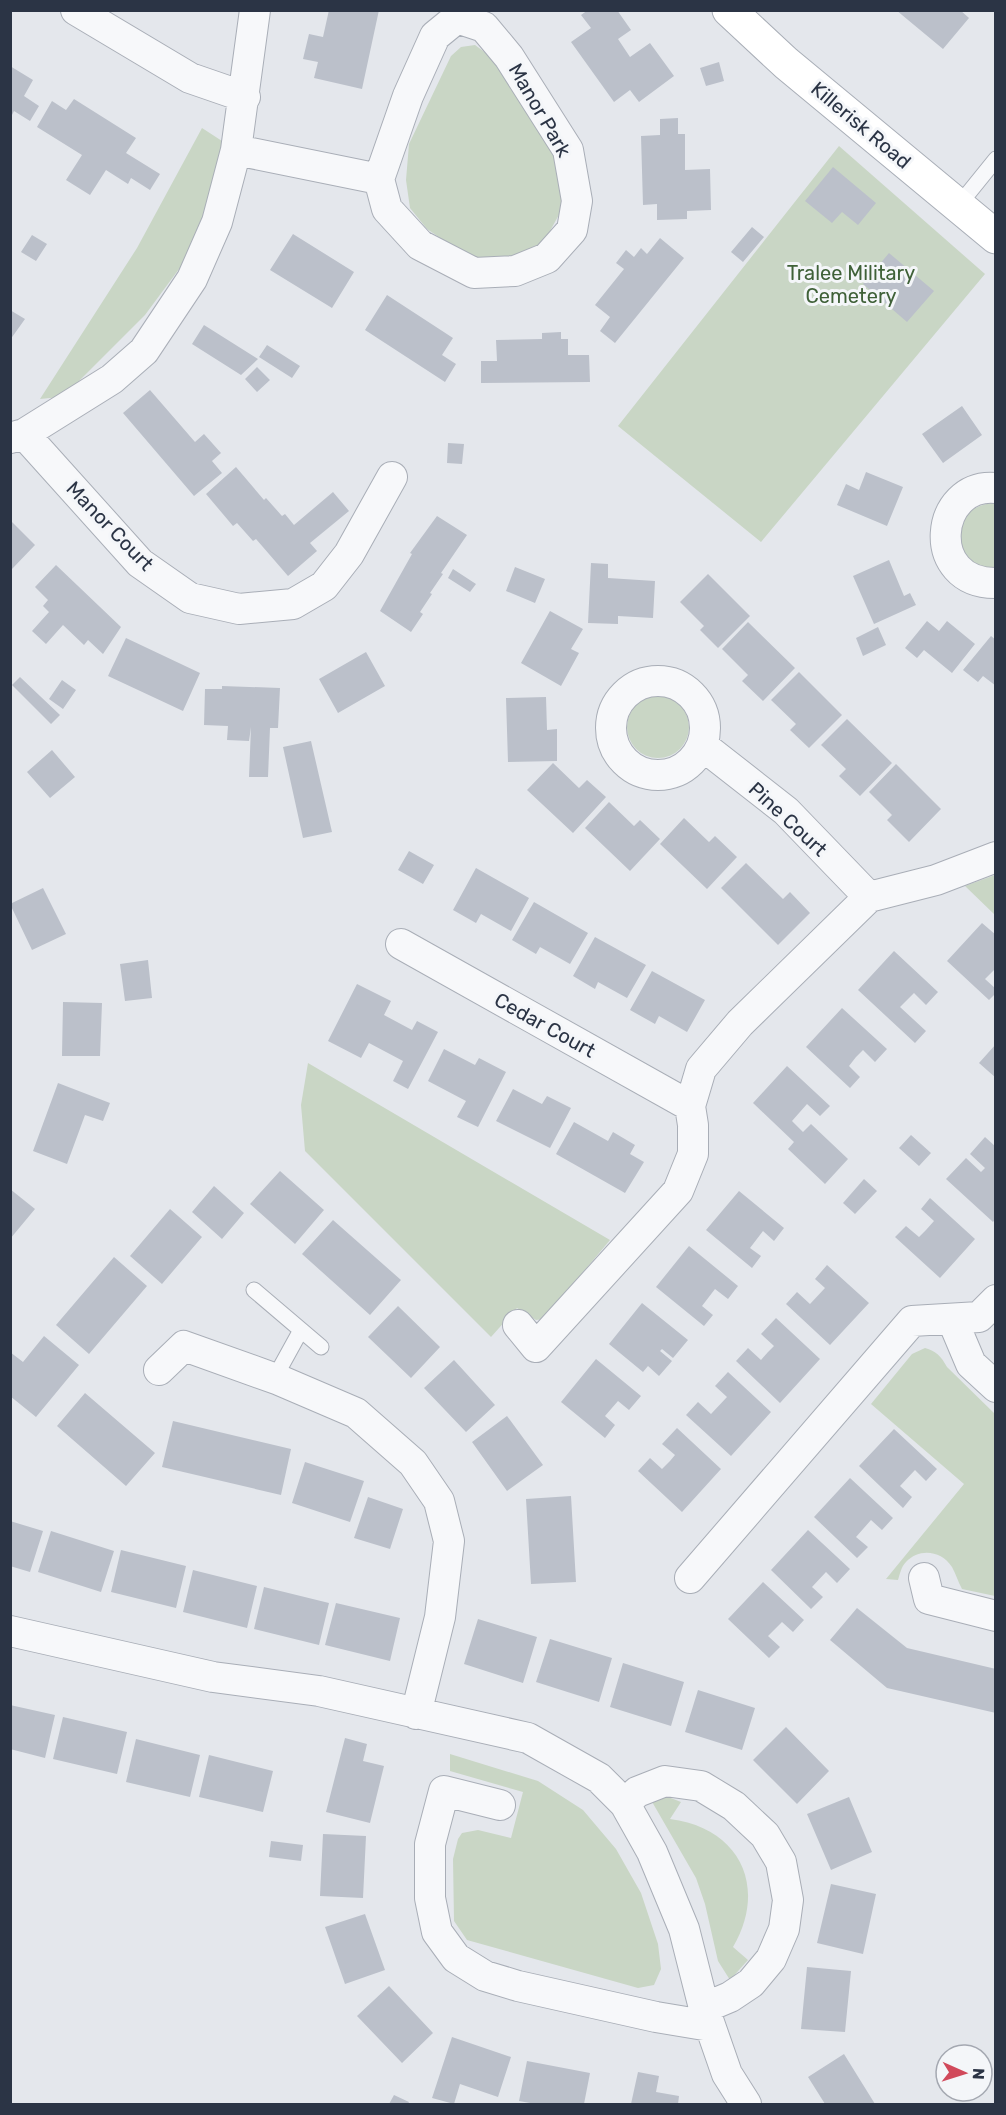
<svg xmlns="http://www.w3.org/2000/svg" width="1006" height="2115" font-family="Rubik,sans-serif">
<rect width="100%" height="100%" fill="#e4e7ec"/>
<!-- green -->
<path fill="#c9d6c5" d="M475 45 494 59 562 169 565 186 561 211 544 242 498 263 473 260 427 229 410 208 406 180 409 144 451 56 461 47Z
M202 128 222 141 219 164 209 207 182 265 145 315 73 387 60 397 40 399 137 248Z
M839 146 985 274 761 542 618 426Z
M991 503 995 504V568C991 567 986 568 981 567 958 560 953 528 969 512 975 507 982 505 991 503Z
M627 727a31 31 0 1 1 62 0a31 31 0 1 1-62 0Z
M995 875H996L995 915 965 886Z
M308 1063 610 1240 544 1319 536 1320 517 1308 491 1337 305 1151 301 1105Z
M925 1348C936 1351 941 1356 947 1367L995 1414V1596L962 1589C958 1582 956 1574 952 1567 941 1550 919 1548 906 1562 901 1567 900 1574 898 1580L886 1579 964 1484 871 1404 912 1354Z
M450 1754 538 1781 583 1810 616 1849 641 1893 658 1944 661 1969 654 1985 638 1988 467 1940 454 1921 453 1859 458 1839 462 1833 478 1830 511 1838 523 1792 450 1771Z
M663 1795 681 1802 670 1819C740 1828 768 1887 733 1947L748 1960 730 1980 718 1961 705 1904 696 1878 651 1800Z"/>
<!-- building -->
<path fill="#bbc0ca" d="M329 10H379L362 89 314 78 318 62 303 59 309 34 323 37Z
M588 10H617L631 30 618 39 630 57 650 43 674 76 639 102 630 90 614 102 571 42 591 28 581 15Z
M896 10H960L969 18 943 49Z
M719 62 724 81 706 86 700 68Z
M10 66 33 80 24 96 39 106 30 121 14 111 12 115 10 114Z
M74 99 136 138 126 153 160 174 150 190 131 178 128 184 106 170 90 195 66 180 82 155 37 127 52 101 66 110Z
M678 118V134H685V170L710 169 711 210 687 211V219L657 220V204L643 205 641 136 660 135V119Z
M833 167 876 203 858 225 842 212 832 223 805 201Z
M752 227 764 237 743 262 731 252Z
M293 234 354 272 332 308 270 270Z
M32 235 47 244 36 261 21 252Z
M660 238 684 258 615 343 600 331 610 317 595 305 624 269 616 263 626 250 634 257 641 248 647 254Z
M889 253 934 291 907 322 863 284Z
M387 295 453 338 442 355 456 364 445 382 365 330Z
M10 310 25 319 10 340Z
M204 325 258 359 241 375 192 344Z
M561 332V339H568V355H589L590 382 481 383V361H497L496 340 542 339V333Z
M267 345 300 366 292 378 259 357Z
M257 367 270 380 257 392 245 379Z
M150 390 195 442 204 434 221 453 212 461 222 473 194 496 123 413Z
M962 406 982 435 943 463 922 434Z
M448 443 464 444 462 464 447 463Z
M236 467 264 500 266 498 282 516 285 514 294 525 333 492 349 511 310 543 317 551 288 576 256 539 253 541 237 523 233 526 206 494Z
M866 472 903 487 887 526 837 505 846 484 859 490Z
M437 516 467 535 441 573 443 574 430 593 432 594 420 612 423 614 411 632 380 611 412 554 410 553Z
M10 520 35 545 12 569 10 568Z
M889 560 904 596 910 593 916 605 874 624 853 576Z
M591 563 608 564V578L655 581 653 618 618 616V624L588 623Z
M56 565 121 627 103 654 88 640 84 645 63 625 46 644 32 631 49 612 43 606 48 600 35 587Z
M515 567 545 579 535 603 506 591Z
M453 569 476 584 470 592 448 578Z
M708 574 750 616 718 648 700 630 704 626 680 602Z
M550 611 583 629 571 649 579 653 561 686 521 663Z
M927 621 939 631 947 621 975 644 952 673 924 650 917 658 905 648Z
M748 622 795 668 763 701 742 681 748 675 722 649Z
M878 627 886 645 863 656 856 638Z
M991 636 996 640V686L983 676 978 682 963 670Z
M126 638 200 673 183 711 108 676Z
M366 652 385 686 338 713 319 679Z
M799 672 842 715 809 748 790 730 796 724 771 700Z
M20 677 60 715 51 724 12 685Z
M62 680 76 690 63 709 49 699Z
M222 686 280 688 278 728H270L268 777H249L251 727 249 741 227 740 228 726 204 725 205 689H222Z
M546 697 547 730 557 729V761L508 762 506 698Z
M847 719 892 763 860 796 839 776 846 769 821 745Z
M311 741 332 832 303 838 283 747Z
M52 750 75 777 50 798 27 772Z
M553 763 579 788 587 780 606 797 573 833 527 790Z
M896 764 941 809 909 842 887 820 892 815 869 792Z
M609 802 634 826 640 820 660 839 630 871 585 828Z
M684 818 709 842 715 836 737 857 707 889 660 844Z
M409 851 434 865 423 884 398 870Z
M746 863 783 899 790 892 810 913 778 945 721 888Z
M476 868 529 898 511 931 481 914 476 923 453 910Z
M43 888 66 934 32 950 10 904Z
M534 902 588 933 570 964 540 947 536 954 512 940Z
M982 923 996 935V968L985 979 996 989V993L989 1000 947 961Z
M595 937 646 965 627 998 598 982 595 989 573 976Z
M894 951 938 992 926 1005 914 993 900 1007 926 1031 915 1043 858 990Z
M148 960 152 998 125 1001 120 964Z
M652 971 705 1000 687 1032 659 1016 655 1024 630 1010Z
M357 984 391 1001 384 1015 412 1030 417 1021 438 1032 408 1089 393 1081 403 1061 369 1043 361 1058 328 1041Z
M63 1002 102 1003 100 1056H62Z
M842 1008 887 1049 875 1062 863 1050 856 1057 849 1066 860 1077 850 1088 806 1047Z
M996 1044V1078L979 1063Z
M444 1049 475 1065 479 1058 506 1072 478 1127 457 1117 466 1101 428 1081Z
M787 1066 830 1106 820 1116 807 1104 792 1121 803 1132 811 1124 848 1159 825 1184 788 1149 794 1142 753 1103Z
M58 1083 110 1103 103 1121 85 1115 67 1164 33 1151Z
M513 1089 542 1104 547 1096 571 1108 550 1148 496 1121Z
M574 1122 608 1141 613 1132 635 1145 630 1154 644 1162 625 1193 556 1154Z
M911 1135 931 1153 919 1166 899 1148Z
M985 1137 996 1147V1218L993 1222 946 1179 966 1158 981 1172 985 1168 970 1154Z
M280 1171 324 1210 295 1244 250 1204Z
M864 1179 877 1191 855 1214 843 1203Z
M214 1186 244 1213 222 1239 192 1212Z
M10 1189 35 1209 10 1239Z
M739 1191 784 1228 774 1241 763 1231 750 1248 761 1256 752 1268 706 1230Z
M930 1198 975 1239 940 1278 895 1237 906 1226 919 1237 926 1230 934 1221 921 1209Z
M170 1209 202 1237 162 1284 130 1256Z
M333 1220 401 1280 370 1315 302 1254Z
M689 1246 738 1286 728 1299 715 1289 702 1306 713 1315 704 1326 656 1287Z
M114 1257 147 1286 89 1354 56 1325Z
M827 1265 869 1303 830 1345 786 1304 797 1292 810 1304 825 1288 815 1279Z
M642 1303 688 1340 673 1358 662 1349 660 1351 672 1361 659 1376 648 1366 643 1372 609 1344Z
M398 1306 440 1347 411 1378 368 1337Z
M776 1318 820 1359 780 1403 736 1361 748 1348 761 1360 768 1352 774 1346 761 1334Z
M44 1336 79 1365 36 1417 10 1396V1352L23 1362Z
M596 1359 641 1396 629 1410 618 1401 605 1416 615 1425 605 1438 561 1402Z
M454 1360 495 1405 466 1432 424 1388Z
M728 1372 771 1412 731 1456 686 1415 698 1402 711 1414 727 1397 715 1386Z
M85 1393 155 1453 126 1486 57 1426Z
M507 1416 543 1465 507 1491 472 1442Z
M173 1421 291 1449 281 1495 162 1467Z
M677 1428 721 1469 682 1512 638 1471 650 1458 662 1469 670 1461 675 1455 662 1444Z
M894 1429 937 1469 926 1481 915 1470 900 1486 912 1497 903 1508 859 1466Z
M305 1462 364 1481 350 1522 292 1503Z
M850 1478 893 1518 882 1530 871 1520 856 1537 868 1547 857 1558 814 1517Z
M571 1496 576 1582 531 1584 526 1499Z
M368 1497 403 1509 390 1549 354 1538Z
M10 1521 43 1531 30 1572 10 1566Z
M808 1530 850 1569 837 1583 826 1572 812 1587 823 1597 811 1609 771 1570Z
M51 1531 114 1551 101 1592 38 1572Z
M121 1550 186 1566 176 1608 111 1592Z
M193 1570 257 1586 247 1628 183 1612Z
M763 1582 804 1620 793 1632 782 1622 768 1636 780 1647 769 1658 728 1619Z
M264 1587 329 1603 319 1645 254 1629Z
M336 1603 400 1618 390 1661 325 1645Z
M857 1608 907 1648 996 1669V1713L887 1688 830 1640Z
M478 1619 537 1637 523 1683 464 1664Z
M550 1639 612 1658 599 1702 536 1682Z
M623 1663 684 1682 671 1726 610 1707Z
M698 1690 755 1708 742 1750 685 1732Z
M10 1705 55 1715 45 1758 10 1749Z
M63 1717 127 1732 117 1774 53 1759Z
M786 1727 829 1771 797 1804 753 1760Z
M345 1738 367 1744 363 1761 384 1766 370 1823 326 1812Z
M136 1739 200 1755 190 1797 126 1782Z
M209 1755 273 1771 263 1812 199 1797Z
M849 1797 872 1852 831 1870 807 1814Z
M323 1834 366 1836 363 1898 320 1896Z
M271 1841 303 1845 301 1861 269 1857Z
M831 1884 876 1894 863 1954 817 1943Z
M365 1914 385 1970 345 1984 325 1927Z
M807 1967 851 1971 845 2032 801 2029Z
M389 1986 433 2033 402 2063 357 2016Z
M452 2037 511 2057 498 2097 460 2084 454 2104 432 2098Z
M844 2054 857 2075 875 2104H825L808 2077Z
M527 2061 590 2073 584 2104H536L519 2101Z
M638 2072 659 2076 656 2092 679 2096 678 2104H631Z
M394 2095 409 2102 408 2104H389Z"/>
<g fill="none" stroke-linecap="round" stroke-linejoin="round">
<!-- service casing -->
<g stroke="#a9aeb7" stroke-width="17">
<path id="service" d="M958 206 996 159
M254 1290 321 1347
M274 1379 301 1330"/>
</g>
<!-- minor casing -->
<g stroke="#a9aeb7" stroke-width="32">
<path id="minor" d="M76 10 190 78 245 97
M236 150 379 179 387 209 420 245 474 273 515 271 547 258 572 230 577 201 568 150 509 57 484 27 457 18 435 36 408 96 379 179
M24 434 140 563 190 598 239 609 293 604 324 586 349 554 392 477
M10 438 24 434 112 379 144 351 192 279 217 222 236 150 255 10
M996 488C934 482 924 584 996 583
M611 728a47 47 0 1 1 94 0a47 47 0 1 1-94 0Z
M703 746 786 811 869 897
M401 944 690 1106
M952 1319 971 1364 996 1387
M518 1325 536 1347 678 1191 693 1154V1125L690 1106 701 1069 740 1023 869 897 936 880 996 857
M159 1370 184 1346 279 1380 356 1413 413 1463 439 1501 449 1541 440 1617 416 1714
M690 1578 912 1321 979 1317 996 1300
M924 1578 929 1599 996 1616
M10 1631 213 1677 319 1691 528 1738 599 1778 625 1804 652 1852 684 1929 704 2008 727 2074 746 2104
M625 1804 637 1792 665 1781 701 1786 734 1806 765 1835 781 1862 788 1900 784 1929 771 1959 751 1983 730 1997 704 2008
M500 1805 444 1791 430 1844V1898L437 1932 456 1958 485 1976 518 1986 656 2017 710 2026"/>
</g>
<!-- secondary casing -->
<g stroke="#a9aeb7" stroke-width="35">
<path id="secondary" d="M729 10 786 63 996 237"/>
</g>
<!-- service -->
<use href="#service" stroke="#f7f8fa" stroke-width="15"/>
<!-- minor -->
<use href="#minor" stroke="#f7f8fa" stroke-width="30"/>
<!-- secondary -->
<use href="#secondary" stroke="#fff" stroke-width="33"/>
</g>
<g text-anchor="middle" stroke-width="6" stroke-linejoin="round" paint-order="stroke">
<!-- street labels -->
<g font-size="20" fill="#2b3445" stroke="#f4f6f9">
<text transform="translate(540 110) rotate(60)" y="7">Manor Park</text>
<text transform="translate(861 125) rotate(40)" y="7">Killerisk Road</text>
<text transform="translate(110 526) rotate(46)" y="7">Manor Court</text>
<text transform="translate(788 819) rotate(43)" y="7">Pine Court</text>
<text transform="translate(545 1025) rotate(29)" y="7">Cedar Court</text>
</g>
<!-- park labels -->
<g font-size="20" fill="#3f6138" stroke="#f4f6f9">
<text x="851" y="280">Tralee Military<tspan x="851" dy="23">Cemetery</tspan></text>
</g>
</g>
<!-- border -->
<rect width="1006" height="2115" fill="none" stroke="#2b3445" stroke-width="24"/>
<!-- north arrow -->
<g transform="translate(964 2073) rotate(93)"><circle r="28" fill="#f4f6f9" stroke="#a4a8b1" stroke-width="1.5"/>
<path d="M0-4.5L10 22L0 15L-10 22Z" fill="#d1495b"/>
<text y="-9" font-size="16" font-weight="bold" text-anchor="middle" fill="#2b3445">N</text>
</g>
</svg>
